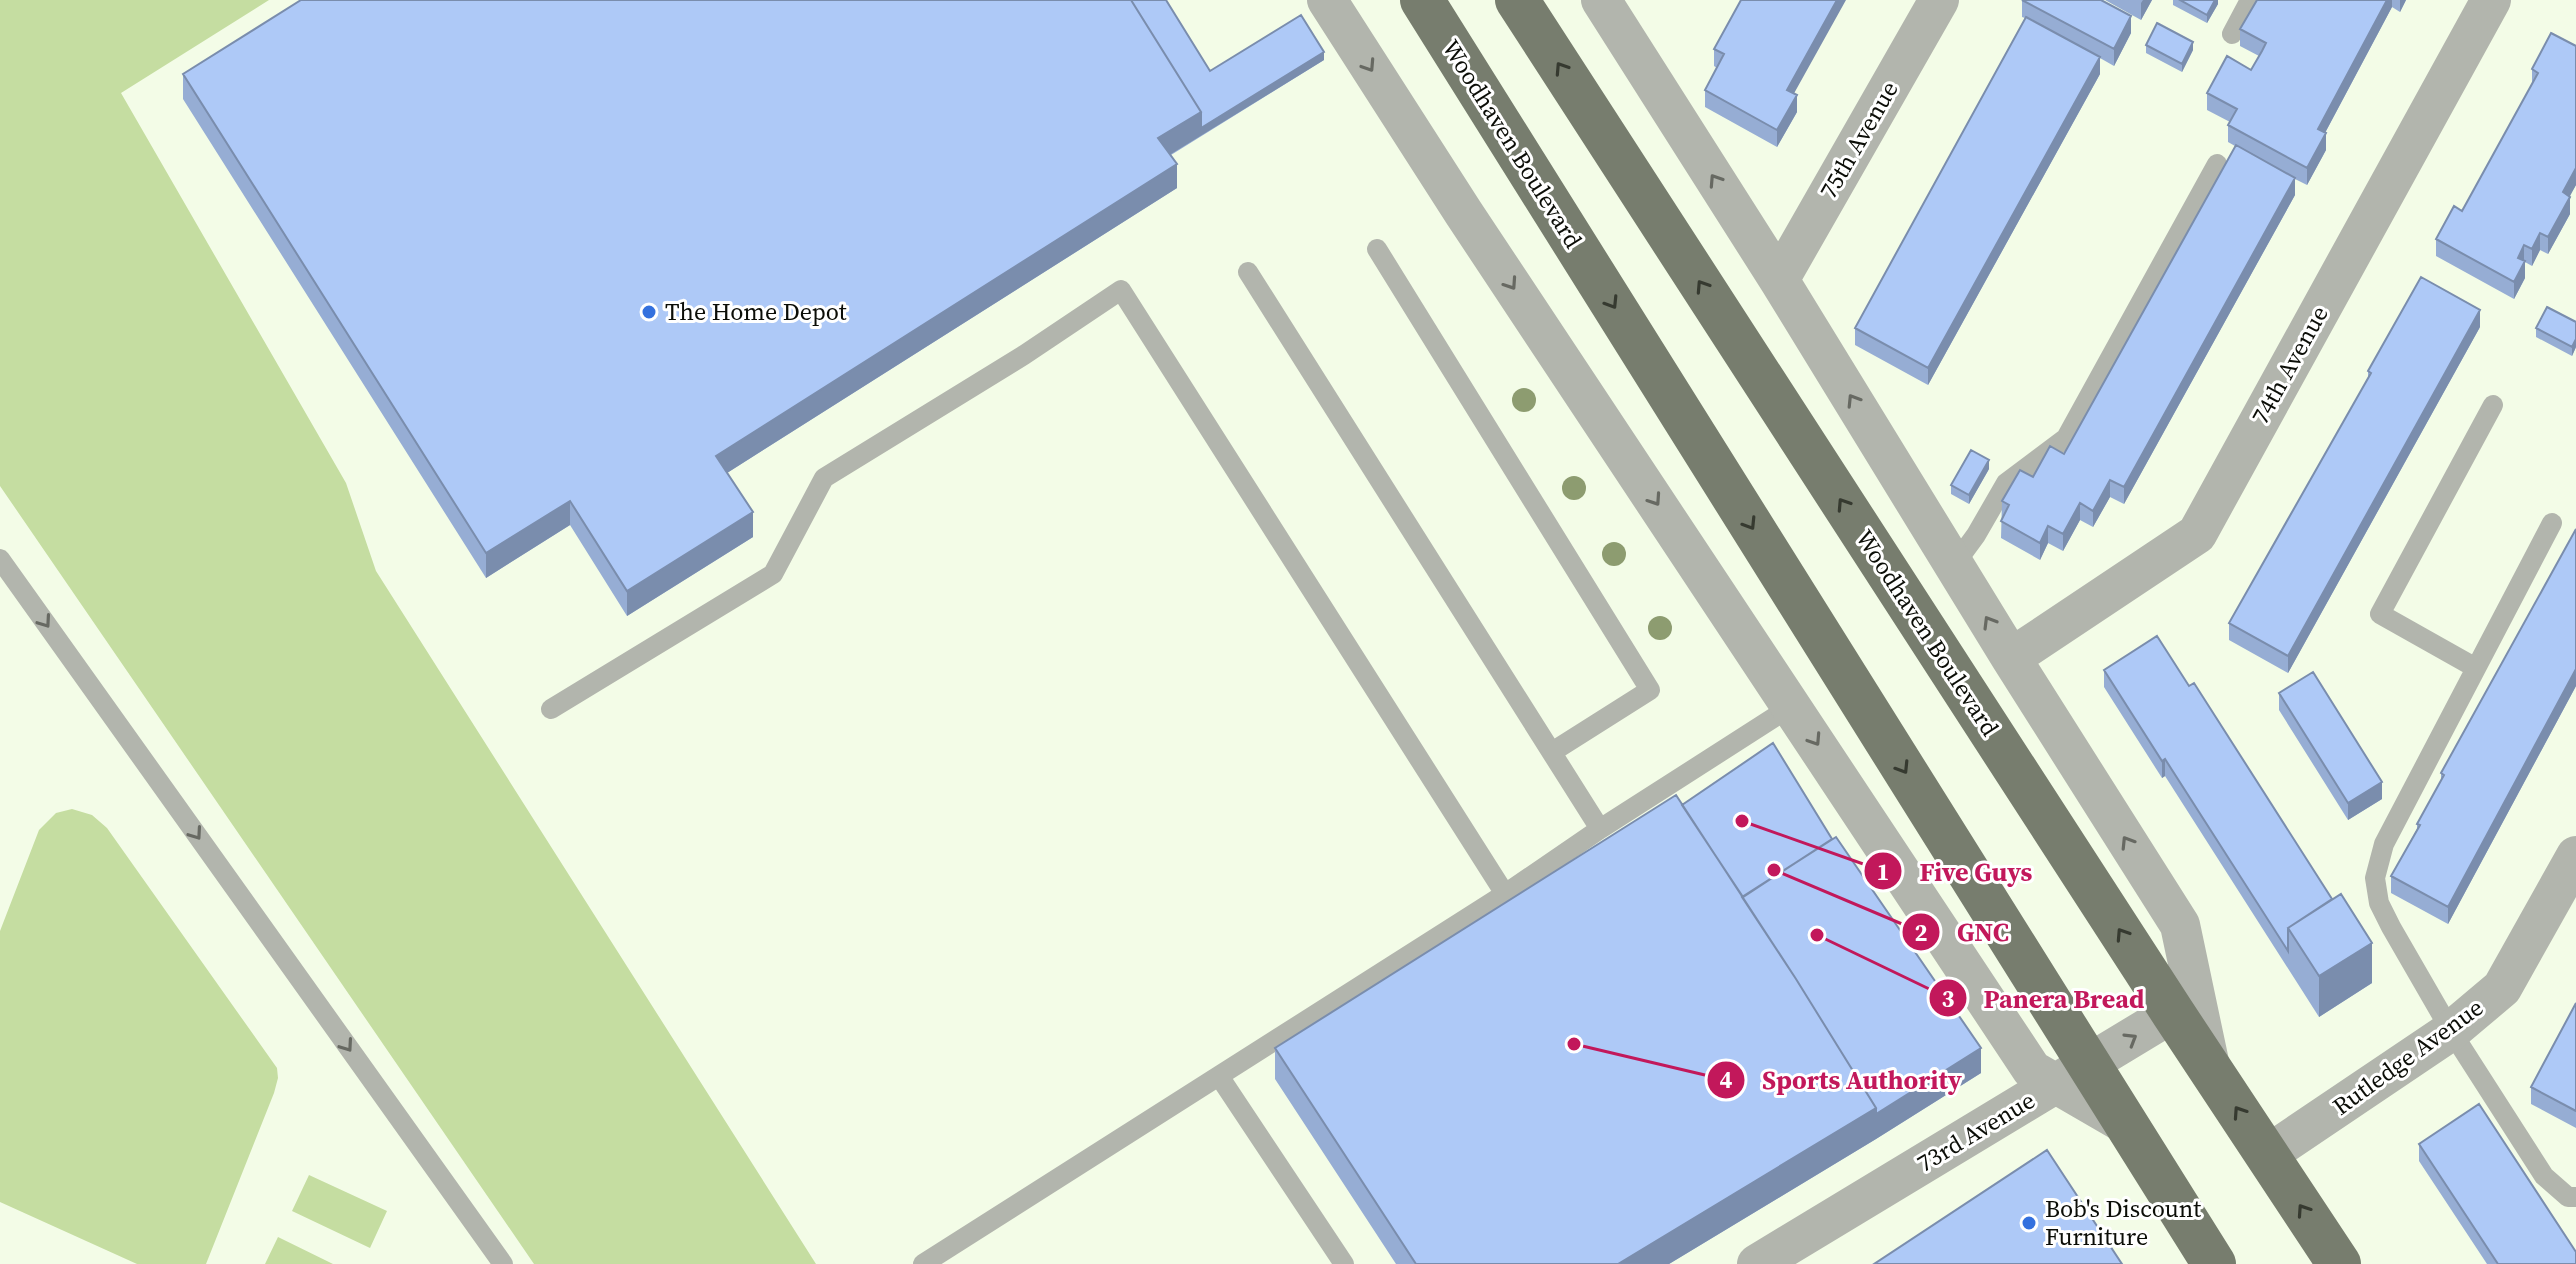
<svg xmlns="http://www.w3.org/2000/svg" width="2576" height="1264" font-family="'Source Serif 4',serif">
<rect width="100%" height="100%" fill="#f3fce7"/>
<!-- green -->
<path fill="#c5dda1" d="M0 0H269L121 93 346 483 376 571 816 1264H534L0 486Z
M72 809 92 815 107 828 277 1068 278 1078 274 1093 206 1264H137L0 1202V931L39 830 56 813Z
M309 1175 387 1211 370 1248 292 1211Z
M278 1237 333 1264H265Z"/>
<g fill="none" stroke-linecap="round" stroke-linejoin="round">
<!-- lane -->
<path stroke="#b2b5ad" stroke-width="20" d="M2232 34 2250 0
M1377 249 1650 690 1552 752
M1248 272 1600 829
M2552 523 2384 844 2375 878 2379 903 2391 927 2451 1031 2544 1176 2568 1197H2576
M0 559 503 1264
M1954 565 1976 535 2006 483 2066 438 2217 164
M2476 668 2380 614 2493 405
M551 709 773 574 824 478 1024 355 1121 290 1505 894
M1219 1076 1344 1264
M923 1264 1505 894 1600 829 1792 706"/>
<!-- street -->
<path stroke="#b2b5ad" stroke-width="40" d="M1327 0 1463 212 2032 1070 2127 1125
M1601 0 1779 280 2011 658 2180 925 2209 1062
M1779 280 1939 0
M2011 658 2197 534 2491 0
M2267 1155 2451 1031 2502 988 2576 856
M1757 1264 2194 1000"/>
<!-- primary -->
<path stroke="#777d6e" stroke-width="44" d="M1422 0 2214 1264
M1517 0 2173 1013 2339 1264"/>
</g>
<!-- trees -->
<g fill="#8d9c70">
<circle cx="1524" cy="400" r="12"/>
<circle cx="1574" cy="488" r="12"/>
<circle cx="1614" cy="554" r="12"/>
<circle cx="1660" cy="628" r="12"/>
</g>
<!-- wall -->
<path fill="#96add4" d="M2022 0 2131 33 2114 66 2100 58V74L1928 385 1855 345V328L2025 18 2022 17Z
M2105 0H2152L2141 20Z
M2173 0H2218V4L2207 23 2173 5Z
M2257 0H2406L2400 12 2392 7 2325 133 2326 150 2307 185 2295 179V195L2124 504 2110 497 2093 527 2080 520 2063 551 2048 543 2040 560 2001 538 2002 501 2064 454 2235 146 2228 142V125L2230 122 2207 110V93L2251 70 2259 56 2240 46V29Z
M2146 45 2193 50 2182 72 2146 53Z
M2576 46V185L2569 196 2570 214 2548 254 2540 250 2532 266 2525 262V278L2514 299 2436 256V239L2462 211 2532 85V69Z
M1714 49 1794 94 1797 112 1777 147 1705 107V90L1717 68 1714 66Z
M1324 60 1171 155 1177 188 727 473 753 537 627 616 570 525 486 578 183 99V74L1210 71Z
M2576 322V347L2572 356 2536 337V328Z
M2480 327 2288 673 2229 640V623L2368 378V371Z
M1989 469 1969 504 1951 494V485Z
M2576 529V686L2448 924 2391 893V876L2417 829V824L2441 781V773Z
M2104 670 2372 983 2319 1017 2165 776 2162 778 2104 687Z
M2279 693 2382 799 2348 820 2279 710Z
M1682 805 1981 1073 1876 1139 1669 1264H1396L1275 1079V1048Z
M2576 1003V1128L2531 1104V1087Z
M2419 1144 2576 1264H2487L2419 1161Z"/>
<!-- shaded-wall -->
<path fill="#7a8dad" d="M1837 0H1846L1787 106V90Z
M2143 0H2152L2141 20V3Z
M2215 0H2218V4L2207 23V15Z
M2387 0H2392V7L2318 146V129Z
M2400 0H2406L2400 12Z
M2131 16V33L2114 66V49Z
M2193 42V50L2182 72V64Z
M1324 52V60L1158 162V138L1201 112Z
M2100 57V74L1928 385V368Z
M1797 95V112L1777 147V130Z
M2326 133V150L2307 185V168Z
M1177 164V188L716 480V456Z
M2576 168V185L2563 209V192Z
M2295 178V195L2124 504V487Z
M2570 197V214L2548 254V237Z
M2540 233V250L2532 266V249Z
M2524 245V262L2518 258Z
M2525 261V278L2514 299V282Z
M2480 310V327L2288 673V656Z
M2576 339V347L2572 356V347Z
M1989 460V469L1969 504V495Z
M2110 480V497L2093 527V511Z
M570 501V525L486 578V553Z
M2080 503V520L2063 551V534Z
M753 512V537L627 616V591Z
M2048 526V543L2040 560V543Z
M2576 669V686L2448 924V907Z
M2165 759V776L2162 778V761Z
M2382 782V799L2348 820V803Z
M2372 943V983L2319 1017V976Z
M1981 1048V1073L1876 1139 1669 1264H1618L1876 1108Z"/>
<!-- building -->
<path fill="#aec9f7" stroke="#7a8dad" stroke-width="2" d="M301 0H1131L1201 112 1158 138 1177 164 716 456 753 512 627 591 570 501 486 553 183 74Z
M1131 0H1166L1210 71 1301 15 1324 52 1201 128V112Z
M1741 0H1837L1787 90 1797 95 1777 130 1705 90 1724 54 1714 49Z
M2022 0H2101L2131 16 2114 49Z
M2180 0H2215L2207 15Z
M2257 0H2387L2318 129 2326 133 2307 168 2228 125 2237 109 2207 93 2227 56 2251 70 2262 51 2266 43 2240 29Z
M2026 17 2100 57 1928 368 1855 328Z
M2157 23 2193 42 2182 64 2146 45Z
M2551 33 2576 46V168L2563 192 2570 197 2548 237 2540 233 2532 249 2524 245 2518 258 2525 261 2514 282 2436 239 2454 206 2462 211 2538 73 2532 69Z
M2236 145 2295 178 2124 487 2110 480 2093 511 2080 503 2063 534 2048 526 2040 543 2001 521 2009 505 2002 501 2020 470 2033 477 2050 446 2064 454Z
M2421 277 2480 310 2288 656 2229 623 2371 373 2368 371Z
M2547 307 2576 322V339L2572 347 2536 328Z
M1971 450 1989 460 1969 495 1951 485Z
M2576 529V669L2448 907 2391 876 2420 825 2417 824 2444 775 2441 773Z
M2157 636 2189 686 2194 683 2332 899 2288 928V951L2165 759 2162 761 2104 670Z
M2313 672 2382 782 2348 803 2279 693Z
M1773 743 1832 839 1743 897 1682 805Z
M1676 795 1796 979 1876 1108 1618 1264H1416L1275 1048Z
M1836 837 1981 1048 1876 1114V1108L1796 979 1742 897Z
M2341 894 2372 943 2319 976 2288 928Z
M2576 1003V1111L2531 1087Z
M2479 1104 2576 1252V1264H2498L2419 1144Z
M2047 1150 2122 1264H1874Z"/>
<!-- one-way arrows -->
<defs><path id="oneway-chevron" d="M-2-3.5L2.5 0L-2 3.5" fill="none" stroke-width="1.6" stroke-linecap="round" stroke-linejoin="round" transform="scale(2)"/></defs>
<g stroke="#676962">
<use href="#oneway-chevron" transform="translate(1369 66) rotate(57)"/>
<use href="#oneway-chevron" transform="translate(1715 180) rotate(-123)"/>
<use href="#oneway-chevron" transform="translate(1511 284) rotate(56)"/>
<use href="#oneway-chevron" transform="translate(1853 400) rotate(-122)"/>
<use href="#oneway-chevron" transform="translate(1655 500) rotate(56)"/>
<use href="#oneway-chevron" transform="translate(45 622) rotate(55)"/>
<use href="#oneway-chevron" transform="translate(1989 622) rotate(-121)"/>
<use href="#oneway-chevron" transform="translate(1815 740) rotate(57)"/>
<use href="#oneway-chevron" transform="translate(196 834) rotate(55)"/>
<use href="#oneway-chevron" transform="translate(2127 842) rotate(-122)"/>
<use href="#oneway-chevron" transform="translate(2131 1039) rotate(-31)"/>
<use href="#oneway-chevron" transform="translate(347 1046) rotate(55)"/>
</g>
<g stroke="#363a30">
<use href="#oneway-chevron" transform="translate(1561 68) rotate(-123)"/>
<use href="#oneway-chevron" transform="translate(1702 286) rotate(-123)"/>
<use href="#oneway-chevron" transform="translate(1612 303) rotate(58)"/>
<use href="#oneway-chevron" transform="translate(1843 504) rotate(-123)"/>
<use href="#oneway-chevron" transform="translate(1750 524) rotate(58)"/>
<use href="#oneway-chevron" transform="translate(1903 768) rotate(58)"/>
<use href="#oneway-chevron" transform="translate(2122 934) rotate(-123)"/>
<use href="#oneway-chevron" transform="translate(2239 1112) rotate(-124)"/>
<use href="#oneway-chevron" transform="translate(2303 1210) rotate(-124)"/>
</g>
<!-- markers -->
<g fill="#3370de" stroke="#fff" stroke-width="3">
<circle cx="649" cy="312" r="8"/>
<circle cx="2029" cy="1223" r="8"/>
</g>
<g text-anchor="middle" stroke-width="6" stroke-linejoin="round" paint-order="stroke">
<!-- street labels -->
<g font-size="24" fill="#0b0d07" stroke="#fff">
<text transform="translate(1859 140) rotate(-60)" y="8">75th Avenue</text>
<text transform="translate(1512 144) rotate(58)" y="8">Woodhaven Boulevard</text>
<text transform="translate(2290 365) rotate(-61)" y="8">74th Avenue</text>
<text transform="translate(1927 633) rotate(57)" y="8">Woodhaven Boulevard</text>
<text transform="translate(2408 1057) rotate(-36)" y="8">Rutledge Avenue</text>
<text transform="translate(1976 1132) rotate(-31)" y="8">73rd Avenue</text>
</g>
<!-- poi labels -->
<g font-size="24" fill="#0b0d07" stroke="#fff" text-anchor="start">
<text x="665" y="320">The Home Depot</text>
<text x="2045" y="1217">Bob's Discount<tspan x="2045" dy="28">Furniture</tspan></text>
</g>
</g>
<!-- callouts -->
<path fill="none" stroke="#c2185b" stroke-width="3" d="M1742 821L1883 871M1774 870L1921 932M1817 935L1948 998M1574 1044L1726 1080"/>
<g fill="#c2185b" stroke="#fff" stroke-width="3">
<circle cx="1742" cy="821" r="8"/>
<circle cx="1774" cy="870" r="8"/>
<circle cx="1817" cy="935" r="8"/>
<circle cx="1574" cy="1044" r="8"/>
<circle cx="1883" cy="871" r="20"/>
<circle cx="1921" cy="932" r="20"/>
<circle cx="1948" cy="998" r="20"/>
<circle cx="1726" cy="1080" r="20"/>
</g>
<g font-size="24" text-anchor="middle" font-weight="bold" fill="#fff">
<text x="1883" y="880">1</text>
<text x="1921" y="941">2</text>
<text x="1948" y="1007">3</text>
<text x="1726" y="1088">4</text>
</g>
<g font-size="26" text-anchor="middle" font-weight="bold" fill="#c2185b" stroke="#fff" stroke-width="6" stroke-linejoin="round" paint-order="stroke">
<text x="1976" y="881">Five Guys</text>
<text x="1983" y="941">GNC</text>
<text x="2064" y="1008">Panera Bread</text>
<text x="1862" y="1089">Sports Authority</text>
</g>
</svg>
